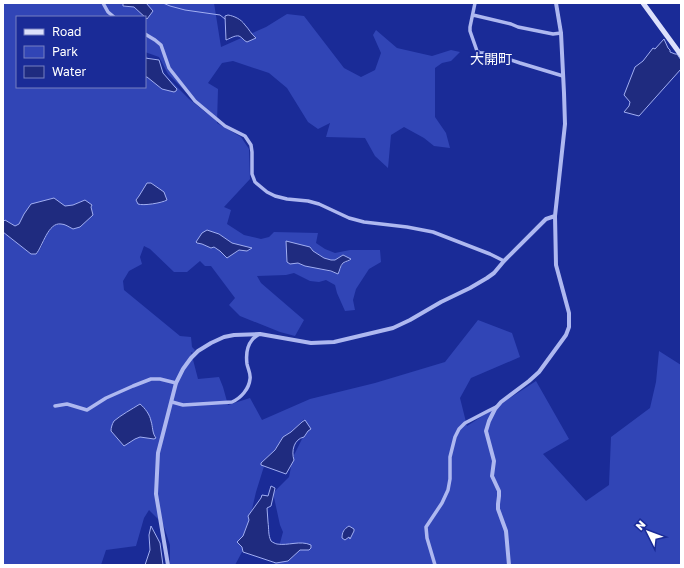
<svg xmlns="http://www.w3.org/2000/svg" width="684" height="568" font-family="'Golos Text','Noto Sans JP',sans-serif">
<rect width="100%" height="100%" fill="#1a2b97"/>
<!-- green -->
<path fill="#3145b6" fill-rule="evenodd" d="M3 3H214L221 47 266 27 287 14 304 16 344 68 361 77 375 70 381 53 373 35 376 30 397 48 432 56 451 50 460 52 451 61 442 63 435 68V117L446 133 450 148 434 146 424 138 404 127 391 135 388 168 375 156 365 138 326 137 330 123 318 129 308 122 287 88 269 73 233 61 222 63 208 83 218 89 217 123 241 137 249 149 250 179 224 207 231 210 227 224 244 235 261 239 269 237 274 232 318 233 316 243 325 249 335 253 350 250H380L381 262 369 269 356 289 353 300 355 310 345 311 337 293 335 285 326 280 319 282 310 281 294 273 286 275 257 276 261 283 304 320 295 336 280 332 240 316 229 305 235 298 211 266H205L200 261 187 272H174L150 249 144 246 140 257 142 264 129 271 123 281 124 290 180 336 191 337 192 347 195 350 193 353 191 352 198 379 219 377 223 387 228 405 250 398 262 420 310 399 375 383 445 362 478 320 512 333 520 357 471 378 460 398 467 426 536 381 569 439 543 454 586 501 609 485 611 437 650 408 656 382 659 351 681 365V565H274L283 532 280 525 273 493 289 477 293 457 305 433 304 419 275 449 265 463 256 492 242 552 235 565H170V545L163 524 149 510 144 518 136 546 106 550 101 565H3V232L31 254C34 252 38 251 40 249 42 247 43 243 44 240 53 223 55 219 73 229L85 200 73 205 24 214 19 224 15 226 5 220 3 222ZM17 17H145V52L159 57 168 74 209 115 189 99 145 55V87H17ZM139 196H165L167 200C158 206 146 202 136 200ZM219 234 232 243 252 248 247 251 240 250 227 257 220 251 213 247 211 248 202 244ZM303 246 310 247 313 251 324 258 331 260H335L343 255 350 260C339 265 343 265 338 274 325 269 311 268 298 263Z"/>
<!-- water -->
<path fill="#1f2b7f" stroke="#a1aef2" d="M123 3H146L153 11 147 19 134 7 123 6Z
M228 15C234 16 241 19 245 25 249 29 251 34 256 38L247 42C244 41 242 37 239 36 235 35 229 39 226 40L225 16Z
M664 39 668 48 670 50V52L675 54H677L681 60V69L639 116 624 112 629 106 630 102 624 95 635 67 643 61 653 48 655 49Z
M145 58 159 60 163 73 175 87 177 89 176 91 174 92 162 89 147 77H145Z
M147 183H151L164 192 167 200C162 203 143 206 138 204L136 200 139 196Z
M54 198 65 206 73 205 85 200 92 205 91 207 93 215 80 227 73 229C69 227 65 224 61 224 48 222 43 246 36 254H31L3 232V222L5 220 15 226 19 224 24 214 31 204Z
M207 230 219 234 232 243 252 248 247 251 239 250 227 258 220 251 214 247 211 248 202 244 197 243 196 242 202 233Z
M286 241 310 247 313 251 324 258 331 260H335L343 255 351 259C349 261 346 261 343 263 340 266 340 270 338 274L331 271 305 266 298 263 290 264 287 262Z
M140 404C145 408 150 415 151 421 153 427 152 433 156 438L154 439 140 437 135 439 124 446 111 431C111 428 112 424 114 421 121 415 132 409 140 404Z
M305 420 311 429 308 431 304 437C294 439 291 451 294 460L286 474 261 465V463L275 450 283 437 291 432 302 422Z
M271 486 275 488 271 506 267 508C267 513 268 517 268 522 269 529 268 535 271 541 272 542 276 544 277 544 288 546 300 540 311 545V548L309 550H300L288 561 276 563 243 552 242 547 237 542 243 536 249 520 248 516 261 498 262 495 268 496Z
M151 526 160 543 163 565H145L150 550 149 535Z
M349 526 354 529V531L350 539 349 537 345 540 342 538C342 532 344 529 349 526Z"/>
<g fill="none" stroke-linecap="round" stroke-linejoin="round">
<!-- stream -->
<path stroke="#a1aef2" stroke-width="1" d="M163 3 170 6 185 10 220 15 225 19"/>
<!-- minor -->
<path stroke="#aeb8f0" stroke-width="3.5" d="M103 3 108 12 114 17
M475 3 470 27V31L477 51 480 53H490L520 63 563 76
M473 15 511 24 518 27 553 34 561 33
M145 34 155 40 161 45 169 68 195 101 225 126 245 136 251 145 252 152V174L255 182 267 192 275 196 287 199 308 201 319 204 349 218 364 222 407 227 433 232 490 254 504 261
M172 402 183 405 232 402C241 398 249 389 250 379 251 374 248 369 247 364 246 356 247 346 252 340 254 337 257 336 259 334
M55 406 67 404 87 410 106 398 133 386 151 379H160L176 383
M435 565 427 538 426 527 442 503 448 490 450 479V457L455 437 459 429 465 423 488 411 496 407"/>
<!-- tertiary -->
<path stroke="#aeb8f0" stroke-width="4" d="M168 565 156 494 158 453 176 383 183 369 191 358 198 351 211 343 224 337 234 335 260 334 311 343 334 342 393 328 410 320 441 302 470 288 487 278 494 273 504 261 546 219 555 216
M509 565 506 531 498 509V504L499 496V491L492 476 494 461 486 431 489 421 495 409 501 402 529 381 539 372 566 335 569 327V313L556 265 555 216 565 124 564 93 561 33 556 3"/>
<!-- secondary -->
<path stroke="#dce0fb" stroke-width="5" d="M643 3 681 55"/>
</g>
<g text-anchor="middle" stroke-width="4" stroke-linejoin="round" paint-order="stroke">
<!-- quarter labels -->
<g font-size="14" fill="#fff" stroke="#1a2b97">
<text x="491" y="64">大開町</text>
</g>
</g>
<!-- border -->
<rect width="684" height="568" fill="none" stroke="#ffffff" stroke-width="8"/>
<!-- legend -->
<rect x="16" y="16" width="130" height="72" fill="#1a2b97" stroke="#7680c1"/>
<rect x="24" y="29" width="20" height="6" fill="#dce0fb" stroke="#7680c1"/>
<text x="52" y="36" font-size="12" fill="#ffffff">Road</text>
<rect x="24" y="46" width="20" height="12" fill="#3145b6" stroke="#7680c1"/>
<text x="52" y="56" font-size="12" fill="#ffffff">Park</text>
<rect x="24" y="66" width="20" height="12" fill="#1f2b7f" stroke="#7680c1"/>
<text x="52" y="76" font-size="12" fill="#ffffff">Water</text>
<!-- north arrow -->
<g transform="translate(648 532) rotate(312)" stroke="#1a2b97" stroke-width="3" paint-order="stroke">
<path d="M0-3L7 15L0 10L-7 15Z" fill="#ffffff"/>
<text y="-6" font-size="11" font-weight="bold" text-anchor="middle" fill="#ffffff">N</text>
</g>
</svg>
